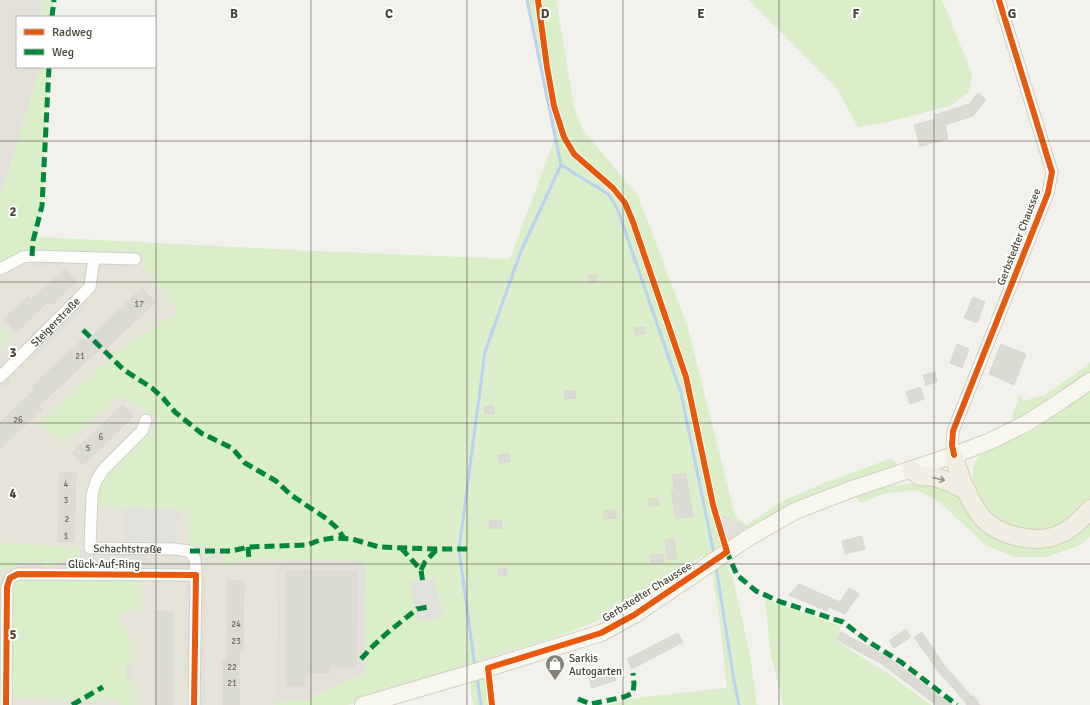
<svg xmlns="http://www.w3.org/2000/svg" width="1090" height="705" font-family="Signika,sans-serif">
	<style>
		.residential { fill: #e6e4d8 }
		.industrial { fill: #e2e0d9 }
		.green { fill: #daeec9 }
		.parking { fill: #e1e0da }
		.lines { fill: none; stroke-linecap: round; stroke-linejoin: round }
		.stream { stroke: #b9d2f2; stroke-width: 3 }
		.building { fill: #dbdad3; stroke: #dad8d0 }
		.street-casing { stroke: #d0cec8; stroke-width: 13 }
		.secondary-casing { stroke: #d2d0c1; stroke-width: 18 }
		.primary-casing { stroke: #d5d1b7; stroke-width: 20 }
		.street { stroke: #fdfdfc; stroke-width: 11 }
		.secondary { stroke: #f7f6ef; stroke-width: 16 }
		.primary { stroke: #f1efe4; stroke-width: 18 }
		.quiet { stroke: #00873e; stroke-width: 5; stroke-dasharray: 10 5; stroke-linecap: butt }
		.cycleway-casing { stroke: #fff; stroke-width: 8 }
		.cycleway { stroke: #e8590c; stroke-width: 6 }
		.oneway { stroke: #949184 }
		.grid { fill: none; stroke: #484436; stroke-width: 1; stroke-opacity: 0.55 }
		.labels { text-anchor: middle; dominant-baseline: central; stroke-width: 4; stroke-linejoin: round; paint-order: stroke }
		.number-label { font-size: 9px; fill: #6e6a5e }
		.street-label { font-size: 11px; fill: #484436; stroke: #fff }
		.poi-label { font-size: 11px; fill: #484436; stroke: #fff; text-anchor: start }
		.grid-label { font-size: 13px; text-anchor: middle; font-weight: bold; fill: #484436; stroke: #fff; stroke-width: 4; stroke-linejoin: round; paint-order: stroke }
	</style>
	<rect width="100%" height="100%" fill="#f2f1eb"/>
	<!-- residential -->
	<path class="residential" d="M26 251 143 254V265L179 313 129 342 64 444 122 393 139 410 143 408 148 415 158 418 155 426 112 465 95 506 190 509 226 547 224 568 230 564 247 558 277 559 282 562 277 569 276 705H0V265Z"/>
	<!-- industrial -->
	<path class="industrial" d="M0 0H42L41 17H17V67H40V70L0 198Z
		M287 560 359 561 364 565 366 571 365 673 305 700 276 701 277 569 282 562Z"/>
	<!-- green -->
	<path class="green" d="M42 0H54L52 17H41Z
		M527 0H556L574 108 583 130 638 196 688 328 735 515 746 525 786 499 827 482 892 458 897 465 811 498 705 560 702 556 618 613 559 636 481 660 470 666 347 705H276V701L305 700 365 673 366 571 364 565 359 561 287 560 282 562C267 554 238 559 223 568L226 547H189L190 509 94 506 97 489 112 465 155 426 157 418 148 415 143 408 139 410 122 394 64 444 38 423 129 342 179 313 143 265V254L26 251 0 265V198L40 67H49L42 206 38 237 294 250 510 259 556 135Z
		M749 0H942L972 74 969 92 950 106 887 122 858 127 836 87Z
		M0 325 12 337 0 349Z
		M1090 362V374L1051 402 1011 422 1019 395 1024 401 1045 395 1081 370Z
		M1090 388V498C1081 509 1072 521 1058 526 1050 530 1029 532 1019 530 996 524 976 503 973 479 972 472 973 463 979 457 989 447 1010 442 1022 435 1045 421 1069 405 1090 388Z
		M922 482 953 489 983 527 1061 542 1085 528 1090 521V537L1078 546 1046 557H1015L987 546 938 501 917 490 887 493 860 503 855 494 876 488Z
		M0 543 77 547 80 551V563H54V571H43L42 563H18V571C13 569 5 567 0 570Z
		M723 563 728 568 733 578 750 655 757 705H607L637 698 727 688 720 624 712 571Z
		M25 576 139 578V611H119V621L122 628 130 637 133 642V665L126 666 127 681H134V705H120V701L9 698 11 585 16 580Z
		M765 599 841 626 837 641 893 677 931 705H783L770 650Z
		M485 678 488 705H473L470 682Z"/>
	<!-- parking -->
	<path class="parking" d="M33 260H52V267H33Z
		M105 262 129 263V269H105Z
		M84 302 89 307 34 359 29 354Z
		M42 322 47 326 32 340 28 336Z
		M14 349 19 353 0 371V362Z
		M6 377 11 382 0 392V382Z
		M125 508 178 509 177 542 124 540Z
		M715 512 748 526 724 543Z
		M80 551H147V564H209L208 572 54 571V563H80Z
		M18 563H43V571H18Z
		M435 578 442 617 417 621 410 582Z
		M182 580 206 581 205 705H190V671H184L185 588Z
		M0 584H4L3 642H0Z
		M126 665H133L134 681H127Z"/>
	<g class="lines">
		<!-- stream -->
		<path class="stream" d="M527 0 561 165 608 194 617 208 681 393 714 554
			M716 566 733 675 739 705
			M475 667 459 550 485 352 521 251 561 165
			M477 677 481 705"/>
	</g>
	<!-- building -->
	<path class="building" d="M978 93 986 100 973 116 945 125 948 139 920 146 914 125 936 119 935 115 969 104Z
		M65 269 76 282 51 305 48 302 16 332 4 319 29 296 32 299Z
		M588 275H597V282L589 283Z
		M142 288 155 302 106 349 103 346 39 406 42 409 0 449V423L35 389 33 386 83 339 86 342Z
		M973 297 985 302 977 323 964 318Z
		M645 327V334L635 335 634 328Z
		M957 344 969 349 962 368 950 363Z
		M1001 344 1026 354 1014 385 989 374Z
		M935 372 937 382 926 385 923 375Z
		M920 387 924 399 910 404 906 392Z
		M564 391H575L576 398 565 399Z
		M123 405 134 416 83 465 72 453Z
		M493 406 494 414H485L484 407Z
		M509 454 510 462 499 463 498 455Z
		M60 473H76L74 542H58Z
		M686 473 693 516 676 519 671 491 675 490 672 475Z
		M658 498 659 505 649 506V499Z
		M616 510V518L604 519 603 511Z
		M501 520 502 528 490 529 489 521Z
		M862 536 865 549 845 554 842 541Z
		M674 539 677 559 668 560 665 540Z
		M663 554 664 562 651 563 650 555Z
		M506 568 507 575 498 576V569Z
		M286 571 357 572 356 667H329V673L304 672V686H286Z
		M228 580 244 581 243 650H239V705H223V660H227Z
		M799 584 840 602 849 588 859 594 845 614 829 607 827 611 789 595Z
		M156 611 173 612 172 705H156Z
		M906 629 911 637 894 648 889 641Z
		M841 632 886 656 952 705H936L882 664 837 640Z
		M922 632 944 665 972 697 973 695 980 705H966L967 704 938 671 914 637Z
		M678 633 683 642 632 669 627 659Z
		M611 667 616 680 592 688 588 674Z"/>
	<g class="lines">
		<defs>
			<g id="street">
				<path d="M0 269 23 257 32 256 135 259"/>
				<path id="s1" d="M0 377 90 287 94 258"/>
				<path id="s2" d="M146 420 142 431 103 470 96 481 92 495 90 548 174 549 190 551 195 559 196 575"/>
				<path d="M954 455 952 445 953 431 1048 193 1052 172 999 0"/>
				<path d="M6 705 7 587 10 578 18 574 196 575 194 705"/>
			</g>
			<path id="secondary" d="M363 705 482 670 601 633 634 615 748 538 795 511 852 489 954 455 988 442 1027 423 1061 401 1090 381"/>
			<path id="primary" d="M954 455C958 474 969 501 981 516 997 536 1037 545 1060 534 1071 529 1082 519 1090 509
				M911 470 920 476 935 477 949 482 967 491"/>
		</defs>
		<!-- street casing -->
		<use href="#street" class="street-casing"/>
		<!-- secondary casing -->
		<use href="#secondary" class="secondary-casing"/>
		<!-- primary casing -->
		<use href="#primary" class="primary-casing"/>
		<!-- street -->
		<use href="#street" class="street"/>
		<!-- secondary -->
		<use href="#secondary" class="secondary"/>
		<!-- primary -->
		<use href="#primary" class="primary"/>
		<!-- quiet -->
		<path class="quiet" d="M52 17 54 0
			M32 256 33 241 42 206 49 67
			M83 330 124 370 152 388 163 398 175 412 201 433 232 448 245 463 276 481 291 495 327 519 337 528 344 538
			M248 547 249 560
			M401 548 421 570 423 583
			M726 550 737 575 756 591 781 602 843 622 869 642 901 662 957 705
			M190 551H232L248 547 307 545 320 540 334 538 352 539 379 547 437 549H469
			M421 570 425 562 437 549
			M361 659 372 647 387 633 417 609 428 607
			M578 699 591 704 624 697 633 693 634 684 633 673
			M72 705 103 687"/>
		<defs>
			<path id="cycleway" d="M954 455 952 445 953 431 1048 193 1052 172 999 0
				M6 705 7 587 10 578 18 574 196 575 194 705
				M492 705 488 668 601 633 634 615 727 552 713 505 686 377 633 222 625 203 613 188 574 154 564 137 554 106 547 67 538 0"/>
		</defs>
		<!-- cycleway casing -->
		<use href="#cycleway" class="cycleway-casing"/>
		<!-- cycleway -->
		<use href="#cycleway" class="cycleway"/>
	</g>
	<!-- one-way arrows -->
	<defs><path id="oneway-shaft" d="M-6 0H5M1.5-3L5.5 0L1.5 3" fill="none" stroke-width="1.6" stroke-linecap="round" stroke-linejoin="round"/></defs>
	<use class="oneway" href="#oneway-shaft" transform="translate(939 479) rotate(14)"/>
	<!-- grid -->
	<path class="grid" d="M156 0V705M311 0V705M467 0V705M623 0V705M779 0V705M934 0V705M0 141H1090M0 282H1090M0 423H1090M0 564H1090"/>
	<!-- icons -->
	<defs>
		<symbol id="shop-pin" viewBox="-11 -11 22 30"><path d="M0 17L-7.5 6A9.5 9.5 0 1 1 7.5 6Z" fill="#848175" stroke="#fff"/><path d="M-5-2.5h2.3a2.7 3.5 0 0 1 5.4 0H5L5.5 6h-11ZM-1.5-2.5h3a1.5 2.3 0 0 0-3 0Z" fill="#fff"/></symbol>
	</defs>
	<g fill-rule="evenodd">
		<use href="#shop-pin" x="544" y="653" width="22" height="30"/>
	</g>
	<g class="labels">
		<!-- number labels -->
		<g class="number-label">
			<text x="139" y="304">17</text>
			<text x="80" y="356">21</text>
			<text x="18" y="420">26</text>
			<text x="101" y="437">6</text>
			<text x="88" y="448">5</text>
			<text x="66" y="484">4</text>
			<text x="66" y="500">3</text>
			<text x="67" y="519">2</text>
			<text x="66" y="536">1</text>
			<text x="236" y="624">24</text>
			<text x="236" y="641">23</text>
			<text x="232" y="667">22</text>
			<text x="232" y="683">21</text>
		</g>
		<!-- street labels -->
		<g class="street-label">
			<text transform="translate(1019 237) rotate(-69)">Gerbstedter Chaussee</text>
			<text stroke="none"><textPath href="#s1" startOffset="78">Steigerstraße</textPath></text>
			<text stroke="none"><textPath href="#s2" startOffset="185">Schachtstraße</textPath></text>
			<text x="104" y="564">Glück-Auf-Ring</text>
			<text transform="translate(647 592) rotate(-32)">Gerbstedter Chaussee</text>
		</g>
		<!-- poi labels -->
		<g class="poi-label">
			<text x="569" y="658">Sarkis<tspan x="569" dy="13">Autogarten</tspan></text>
		</g>
	</g>
	<g class="grid-label">
		<text x="234" y="18">B</text>
		<text x="389" y="18">C</text>
		<text x="545" y="18">D</text>
		<text x="701" y="18">E</text>
		<text x="856" y="18">F</text>
		<text x="1012" y="18">G</text>
		<text x="13" y="216">2</text>
		<text x="13" y="357">3</text>
		<text x="13" y="498">4</text>
		<text x="13" y="639">5</text>
	</g>
	<!-- legend -->
	<rect x="16" y="16" width="140" height="52" fill="#ffffff" stroke="#b6b4af"/>
	<rect x="24" y="29" width="20" height="6" fill="#e8590c" stroke="#b6b4af"/>
	<text x="52" y="36" font-size="12" fill="#484436">Radweg</text>
	<rect x="24" y="49" width="20" height="6" fill="#00873e" stroke="#b6b4af"/>
	<text x="52" y="56" font-size="12" fill="#484436">Weg</text>
</svg>
